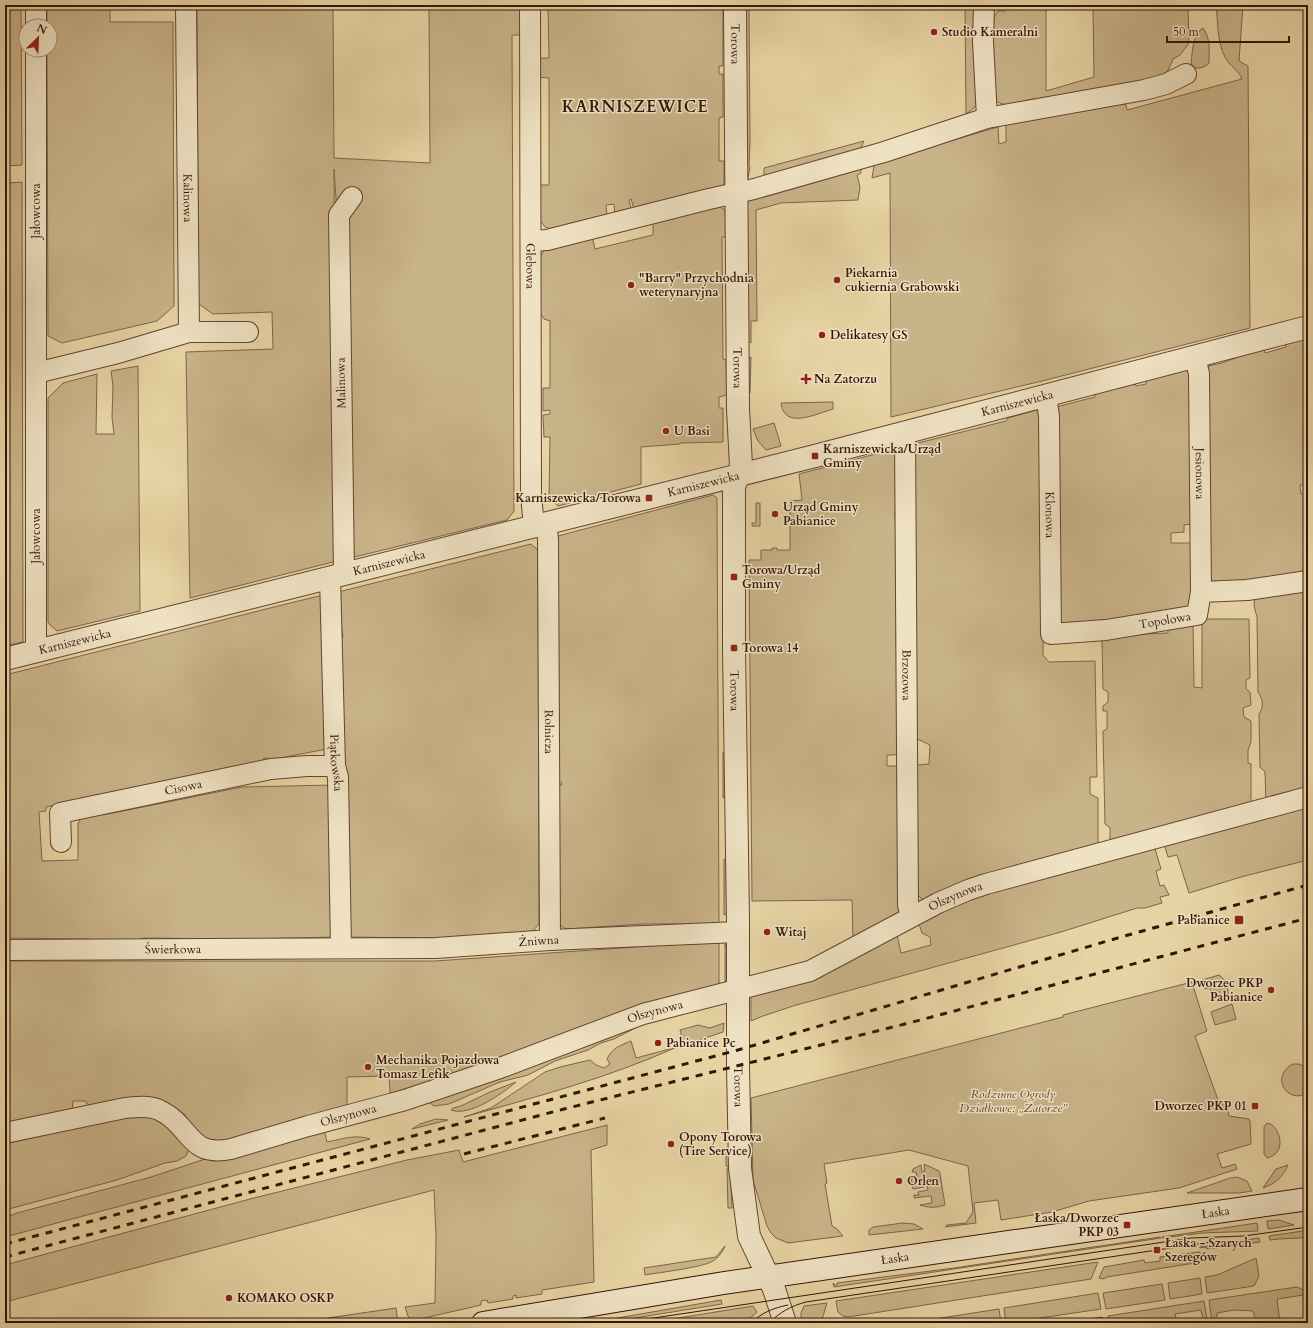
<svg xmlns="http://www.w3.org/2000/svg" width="1313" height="1328" font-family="Cardo,serif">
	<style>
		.green { fill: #c9b389; stroke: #7f6448 }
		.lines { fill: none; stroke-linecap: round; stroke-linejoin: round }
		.minor-casing { stroke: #62442f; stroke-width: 22 }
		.tertiary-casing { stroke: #62442f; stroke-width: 24 }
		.secondary-casing { stroke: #351508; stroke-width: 24 }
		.minor { stroke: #efe2c3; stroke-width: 20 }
		.tertiary { stroke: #efe2c3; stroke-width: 22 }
		.secondary { stroke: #efe2c3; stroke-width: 22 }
		.tram { stroke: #351508; stroke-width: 1 }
		.rail { stroke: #351508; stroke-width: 3; stroke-dasharray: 7 7; stroke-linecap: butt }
		.poi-dot { fill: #8f2418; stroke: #efe2c3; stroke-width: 1.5 }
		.labels { text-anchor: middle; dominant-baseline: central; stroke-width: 3; stroke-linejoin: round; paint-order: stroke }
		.poi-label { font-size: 12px; font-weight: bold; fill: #351508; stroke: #efe2c3; text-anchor: start }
		.street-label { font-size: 12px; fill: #351508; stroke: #efe2c3 }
		.park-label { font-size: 12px; font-style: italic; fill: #61442f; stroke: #efe2c3 }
		.district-label { font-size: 16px; font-weight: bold; letter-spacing: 1px; fill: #351508; stroke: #efe2c3 }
	</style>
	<rect width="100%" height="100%" fill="#e7d3a3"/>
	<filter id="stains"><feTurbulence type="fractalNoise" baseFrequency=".005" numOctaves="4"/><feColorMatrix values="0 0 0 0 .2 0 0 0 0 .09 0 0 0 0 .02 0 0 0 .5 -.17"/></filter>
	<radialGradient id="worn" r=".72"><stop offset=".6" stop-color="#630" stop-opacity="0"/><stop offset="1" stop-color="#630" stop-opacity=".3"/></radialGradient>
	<!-- green -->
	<path class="green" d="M5 5H21L22 165 6 166 8 183 22 182 23 642 5 646Z
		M47 5H110V22H173L174 306 157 321 62 343 48 336 47 50H50V26H47Z
		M197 5H333L334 158 430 163 429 5H522V35H512L514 511 507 520 350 558 345 333 334 169 337 561 190 598 186 352 273 349 272 312 213 314 196 302 198 227Z
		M548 5H723V66H719V74H723V117L719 118V161H724V184L723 186 635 212 631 199 629 200 632 212 615 216 614 204 606 205 607 218 554 230 545 227 540 220 538 185H549V78L537 77V58H549Z
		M743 5H749L750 143 749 166 750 167 748 178 746 176Z
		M965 5H978V102L974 108 966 114Z
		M1005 5H1046V91L1094 77 1093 5H1188L1189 43 1180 55 1173 59 1165 77 1043 101C1026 93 1010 114 994 99L992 47 994 17 998 11H1005Z
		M1216 5H1243L1239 61 1248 66 1250 328 1042 381 891 417 890 173 872 178 874 166 877 163 905 156 933 146 998 127 999 144 1006 142V122L1122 103 1126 105 1127 110 1242 79C1239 70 1229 66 1225 57 1217 43 1218 21 1216 5Z
		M1203 28C1211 40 1209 49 1209 63 1204 68 1198 70 1191 66 1192 56 1192 34 1203 28Z
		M864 141 858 154 764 176V168Z
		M861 166V173L857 175 860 187 858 200 781 203 756 210 757 321H751V343L747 340 745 206 751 198Z
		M718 206 725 210 726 237H722L723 359 726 360 727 395 719 397V408H723V442L680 443V444L641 447V484L558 506 549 498 550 437H544L543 415 550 414V410L543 411V388H550V321L544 319 538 310V260L543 252 548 247 592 236 595 249 653 235V225L655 221Z
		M1308 335V485H1300L1301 494H1308V570L1301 571V577L1214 586 1208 579V366L1222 363 1241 356 1249 350 1263 346 1265 353 1286 347 1285 341Z
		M751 357 750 393H745L748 358Z
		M138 366 140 611 57 631 48 623V398L63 383 97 374 96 434H114L112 417 113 386 111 371Z
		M1187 369 1191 373V524L1184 525V532L1171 533V543H1191L1193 607 1112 620H1099L1058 629 1056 407 1095 397 1094 391 1135 383 1136 386 1146 384 1147 380Z
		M833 402V409C816 414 784 430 781 403Z
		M1037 410 1040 411 1044 488 1043 655 1049 662 1095 661 1097 777H1090V794L1098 798V843L1094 849 918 904 922 899 914 891 912 767 918 765 929 764 930 745 913 737 914 444 1006 421 1008 418Z
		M774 423 781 446 766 450 758 441 753 429Z
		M895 449 898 452 895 513 900 630 896 633V638L901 748 895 755H887V766H901L905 893 899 911 895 915 853 941 852 900 752 901 749 560H761V550H772V548H777V550H790V501L802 500 799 474Z
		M713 495 717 498 719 924H643L566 929 558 924 559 785H562L561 782H559L558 536Z
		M756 503H760V526H752V523H756Z
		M531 544 538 550 539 924 532 932 436 938 345 937 340 640 343 638 342 629 339 627 338 592Z
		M1308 584V793L1266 804 1265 772 1260 767 1259 714C1264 707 1263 699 1258 692L1257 617 1254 606 1255 595Z
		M323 595 327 749 275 759 264 758 262 762 46 807V811L39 812 42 861 78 860V824L81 817 100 813 103 815 242 787 334 785 336 937 243 939 143 938 89 957V939L5 938V675L278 606Z
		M1202 619H1249L1250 678 1246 680V689L1250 692 1251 705 1243 708 1244 717 1251 721V742L1248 750V763L1251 764V807L1110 846V828L1105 824 1103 731 1107 729V711H1103V706L1108 702V692L1103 689 1102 641 1106 636 1168 633V625L1193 623 1194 687 1202 688Z
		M723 752 727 754V795L723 798Z
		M1308 804V860L1241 877 1189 893 1177 855 1168 857 1163 840Z
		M1153 842 1161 869 1156 871 1160 886 1164 885 1169 895 1160 897 1162 903 1145 908H1137L1061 932 793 1006 763 1016 751 1021V996L896 930 901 953 931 945 930 937 922 933 919 924 958 900 1089 867 1093 859Z
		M724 859 728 862V913L724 915Z
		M693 943H719V986L477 1068 390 1093 389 1076 347 1077V1105L220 1146 203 1142 184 1114 167 1104 92 1106 87 1104 86 1101H73L72 1112 5 1124V961H435Z
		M725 944C729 952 731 975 725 982Z
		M1219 975C1227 980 1227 989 1229 997L1213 1002 1210 988 1205 989 1202 980Z
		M1192 982 1207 1031 1195 1036 1218 1100 1228 1109 1229 1116 1249 1119 1250 1121 1251 1144 1217 1154 1222 1168 1235 1164 1237 1169 1179 1188 1089 1201 1052 1212 1001 1220 998 1200 974 1203 976 1223 945 1227 947 1225 966 1223 973 1212 968 1166 909 1150 824 1164 827 1183 825 1184 832 1226 837 1229 843 1236 788 1243 776 1238 771 1233 767 1226 753 1180 751 1098 1063 1017V1015Z
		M1232 1004 1236 1019 1215 1025 1211 1012Z
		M724 1023 723 1032 684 1045 680 1030 698 1025 710 1028Z
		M643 1024 614 1039 601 1043 588 1050 555 1061 528 1075 500 1082 449 1104 434 1106 430 1103 429 1099Z
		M631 1041 636 1058 677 1047C608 1078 536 1097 464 1117L491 1108 545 1072 560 1067 590 1060 596 1065 604 1068 610 1064 607 1059C612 1048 621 1045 631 1041Z
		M1293 1064H1299L1308 1068V1093C1286 1105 1270 1076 1293 1064Z
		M516 1082C502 1094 469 1117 451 1110L453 1108 461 1106 490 1092Z
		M143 1112 159 1117 189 1149 186 1156 177 1161 165 1163 117 1180 5 1210V1144Z
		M436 1119 448 1120 412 1129 420 1124Z
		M1267 1123C1279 1124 1289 1153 1267 1158L1264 1154V1127Z
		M607 1125V1145L591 1150 594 1282 542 1290V1294L516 1298V1295L513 1296V1299L488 1303 487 1300 481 1301V1305L411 1321 408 1316 405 1307 435 1303 436 1236 434 1190 5 1302V1265L250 1199 407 1160 459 1150 463 1162Z
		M324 1129 327 1142C342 1139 356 1134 370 1139L5 1237V1218L17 1213 151 1177 205 1159 219 1157Z
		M726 1150 730 1153 732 1208H728L727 1169 728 1168V1166H726Z
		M924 1164 939 1171 940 1174 945 1205C936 1208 929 1208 920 1205L932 1203 931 1196 914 1198V1195H919L918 1192 928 1190 926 1181H923L924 1187 913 1189 911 1179 917 1177 916 1172H912L913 1169 921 1165 922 1172 925 1171Z
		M1288 1165C1283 1177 1275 1184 1263 1188L1276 1169Z
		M1237 1177 1247 1181 1252 1191 1239 1193H1187L1230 1178Z
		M1279 1220 1294 1225 1268 1229 1267 1221Z
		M903 1223 914 1224 923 1229 869 1235V1230L873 1227Z
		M1257 1223 1258 1231 1203 1233 1162 1238V1237Z
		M1303 1231 1308 1237C1295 1239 1283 1238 1270 1240L1269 1236Z
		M1160 1237 1161 1238 834 1287 833 1283 835 1285H837V1283L954 1268Z
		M1259 1238 1260 1242 1207 1249 1206 1247 1200 1248V1247Z
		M725 1246C722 1253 719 1257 713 1261 701 1268 661 1272 645 1275L644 1268 716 1257Z
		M1200 1252 1201 1262 1107 1277 1103 1279 1099 1278 1104 1267 1144 1260 1145 1263 1160 1261V1257Z
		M1256 1258 1259 1276 1254 1286 1207 1293 1205 1277 1217 1275Z
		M1098 1262 1091 1279 848 1317 843 1316 838 1312 836 1301Z
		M1200 1278 1202 1294 1170 1299 1168 1283Z
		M1162 1284 1165 1300 1106 1309 1103 1293Z
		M1297 1287 1306 1291 1308 1302 1304 1303 1303 1295 1277 1299 1280 1323H1256L1253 1311 1234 1310 1217 1313V1323H1212L1209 1300Z
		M1098 1293 1101 1309 1006 1323 1004 1308Z
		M721 1300 722 1304 604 1323H589Z
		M1204 1301 1207 1319 1203 1320 1201 1310 1175 1314 1177 1323H1150L1149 1318 1120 1323H1108V1316Z
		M827 1303 821 1323H801V1313L804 1306Z
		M753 1306 757 1312 745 1323H647Z
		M396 1308 398 1323H294Z
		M999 1309 1001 1323H928V1320Z
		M1102 1317 1104 1323H1060Z"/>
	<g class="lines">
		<defs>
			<g id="minor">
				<path id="s1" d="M186 5 189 332"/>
				<path id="s2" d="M530 5 531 495 534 527"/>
				<path d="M984 5 983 41 987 118"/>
				<path d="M36 26V5"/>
				<path d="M36 50V651"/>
				<path d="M531 241 547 240 709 199 754 189 884 152 987 118 1144 90 1166 84 1186 74"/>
				<path id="s3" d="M1195 356 1199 374 1201 592"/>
				<path d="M36 373 118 353 189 332H248"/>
				<path id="s4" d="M1046 396 1049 416 1051 634 1106 630 1197 615 1201 592 1247 590 1308 581"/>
				<path id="s5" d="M905 433 908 905 911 917"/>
				<path id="s6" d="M546 524 548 539 550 940"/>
				<path d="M344 574 339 215 352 197"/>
				<path id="s7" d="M330 577 335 766 338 777 341 948"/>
				<path id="s8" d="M61 842 60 813 271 769 307 766H335"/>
				<path id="s9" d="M5 950 436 948 550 940 738 932"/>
				<path id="s10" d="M5 1133 125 1108C136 1107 149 1105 159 1110 192 1125 187 1158 231 1149L308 1126 405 1100 500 1068 643 1014 810 971 938 903 968 890 986 884 1308 797"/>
			</g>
			<g id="tertiary">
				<path id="s11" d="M735 5 738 409 741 466 739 475 734 486V648L738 921V1066L740 1168 749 1236 774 1289 785 1323"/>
				<path id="s12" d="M5 659 815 456 1308 327"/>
			</g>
			<g id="secondary">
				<path id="s13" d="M483 1323 724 1283 1308 1199"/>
			</g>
		</defs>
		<!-- minor casing -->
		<use href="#minor" class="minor-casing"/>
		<!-- tertiary casing -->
		<use href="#tertiary" class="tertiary-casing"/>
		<!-- secondary casing -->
		<use href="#secondary" class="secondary-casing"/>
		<!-- minor -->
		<use href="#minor" class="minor"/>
		<!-- tertiary -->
		<use href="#tertiary" class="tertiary"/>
		<!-- secondary -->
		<use href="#secondary" class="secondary"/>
		<!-- tram -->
		<path class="tram" d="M620 1323 1191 1238 1244 1236 1308 1227
			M751 1323C761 1313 773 1308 788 1305
			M769 1323C780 1312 791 1306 806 1302L1218 1241"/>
		<!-- rail -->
		<path class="rail" d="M464 1154 605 1118
			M5 1244 738 1050 1121 937 1308 885
			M5 1257 564 1109 905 1024 1308 918"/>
	</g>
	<!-- markers -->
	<g class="poi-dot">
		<circle cx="934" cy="32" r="4"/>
		<circle cx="837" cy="280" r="4"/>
		<circle cx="631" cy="285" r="4"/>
		<circle cx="822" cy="335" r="4"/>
		<path d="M804 373h4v4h4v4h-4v4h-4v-4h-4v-4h4z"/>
		<circle cx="666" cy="431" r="4"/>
		<rect x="811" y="452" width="8" height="8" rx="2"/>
		<rect x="645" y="494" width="8" height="8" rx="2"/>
		<circle cx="775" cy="514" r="4"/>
		<rect x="730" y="573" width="8" height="8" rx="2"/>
		<rect x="730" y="644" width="8" height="8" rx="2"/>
		<rect x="1234" y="915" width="10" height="10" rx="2"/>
		<circle cx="767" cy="932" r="4"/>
		<circle cx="1271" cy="990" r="4"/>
		<circle cx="658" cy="1043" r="4"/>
		<circle cx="368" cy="1067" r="4"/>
		<rect x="1251" y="1102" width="8" height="8" rx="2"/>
		<circle cx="671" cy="1144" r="4"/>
		<circle cx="899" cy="1181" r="4"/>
		<rect x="1123" y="1221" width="8" height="8" rx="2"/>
		<rect x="1153" y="1246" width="8" height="8" rx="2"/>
		<circle cx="229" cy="1298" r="4"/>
	</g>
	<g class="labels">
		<!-- poi labels -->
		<g class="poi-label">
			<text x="942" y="32">Studio Kameralni</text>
			<text x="845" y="273">Piekarnia<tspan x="845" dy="14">cukiernia Grabowski</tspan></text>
			<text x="639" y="278">"Barry" Przychodnia<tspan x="639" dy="14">weterynaryjna</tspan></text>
			<text x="830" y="335">Delikatesy GS</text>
			<text x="814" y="379">Na Zatorzu</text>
			<text x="674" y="431">U Basi</text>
			<text x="823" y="449">Karniszewicka/Urząd<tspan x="823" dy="14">Gminy</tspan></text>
			<text x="641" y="498" text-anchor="end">Karniszewicka/Torowa</text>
			<text x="783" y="507">Urząd Gminy<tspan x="783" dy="14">Pabianice</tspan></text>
			<text x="742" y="570">Torowa/Urząd<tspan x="742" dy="14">Gminy</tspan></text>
			<text x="742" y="648">Torowa 14</text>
			<text x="1230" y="920" text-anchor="end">Pabianice</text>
			<text x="775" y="932">Witaj</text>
			<text x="1263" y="983" text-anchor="end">Dworzec PKP<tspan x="1263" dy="14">Pabianice</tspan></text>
			<text x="666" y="1043">Pabianice Pc</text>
			<text x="376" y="1060">Mechanika Pojazdowa<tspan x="376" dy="14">Tomasz Lefik</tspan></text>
			<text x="1247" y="1106" text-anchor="end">Dworzec PKP 01</text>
			<text x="679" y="1137">Opony Torowa<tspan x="679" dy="14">(Tire Service)</tspan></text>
			<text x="907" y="1181">Orlen</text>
			<text x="1119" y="1218" text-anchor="end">Łaska/Dworzec<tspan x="1119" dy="14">PKP 03</tspan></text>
			<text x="1165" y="1243">Łaska - Szarych<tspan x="1165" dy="14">Szeregów</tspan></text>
			<text x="237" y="1298">KOMAKO OSKP</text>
		</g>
		<!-- street labels -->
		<g class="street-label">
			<text stroke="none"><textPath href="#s11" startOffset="39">Torowa</textPath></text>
			<text stroke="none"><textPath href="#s1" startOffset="193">Kalinowa</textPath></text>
			<text transform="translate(36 211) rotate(-90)">Jałowcowa</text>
			<text stroke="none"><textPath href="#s2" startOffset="261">Glebowa</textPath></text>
			<text stroke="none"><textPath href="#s11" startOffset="363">Torowa</textPath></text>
			<text transform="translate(341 383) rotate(-91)">Malinowa</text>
			<text stroke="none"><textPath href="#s12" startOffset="1044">Karniszewicka</textPath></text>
			<text stroke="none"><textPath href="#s3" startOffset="118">Jesionowa</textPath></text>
			<text stroke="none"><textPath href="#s12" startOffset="720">Karniszewicka</textPath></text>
			<text stroke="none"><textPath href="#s4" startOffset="119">Klonowa</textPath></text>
			<text transform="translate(36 536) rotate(-90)">Jałowcowa</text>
			<text stroke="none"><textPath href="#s12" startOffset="396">Karniszewicka</textPath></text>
			<text stroke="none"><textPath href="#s4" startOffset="353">Topolowa</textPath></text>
			<text stroke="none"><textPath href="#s12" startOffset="72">Karniszewicka</textPath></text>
			<text stroke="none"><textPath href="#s5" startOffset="242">Brzozowa</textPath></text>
			<text stroke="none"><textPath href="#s11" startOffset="687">Torowa</textPath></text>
			<text stroke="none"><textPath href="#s6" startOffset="208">Rolnicza</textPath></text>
			<text stroke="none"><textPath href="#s7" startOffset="186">Piątkowska</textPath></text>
			<text stroke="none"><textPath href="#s8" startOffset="155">Cisowa</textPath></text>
			<text stroke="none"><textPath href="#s10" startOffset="1014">Olszynowa</textPath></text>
			<text stroke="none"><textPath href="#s9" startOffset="534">Żniwna</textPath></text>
			<text stroke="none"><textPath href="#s9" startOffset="168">Świerkowa</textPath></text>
			<text stroke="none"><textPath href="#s10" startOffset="690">Olszynowa</textPath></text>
			<text stroke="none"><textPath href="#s11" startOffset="1083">Torowa</textPath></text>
			<text stroke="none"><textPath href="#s10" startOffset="366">Olszynowa</textPath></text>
			<text stroke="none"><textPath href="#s13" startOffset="741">Łaska</textPath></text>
			<text stroke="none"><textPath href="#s13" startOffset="417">Łaska</textPath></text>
		</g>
		<!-- park labels -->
		<g class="park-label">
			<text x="1013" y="1094">Rodzinne Ogrody<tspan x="1013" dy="14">Działkowe: „Zatorze”</tspan></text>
		</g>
		<!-- district labels -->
		<g class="district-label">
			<text x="635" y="107">KARNISZEWICE</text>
		</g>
	</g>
	<!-- margin -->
	<rect width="1313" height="1328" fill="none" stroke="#e7d3a3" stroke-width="20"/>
	<rect x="6" y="6" width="1301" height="1316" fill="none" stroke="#351508" stroke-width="2"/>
	<rect x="10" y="10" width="1293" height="1308" fill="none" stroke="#351508"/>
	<!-- north arrow -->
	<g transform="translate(38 38) rotate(24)"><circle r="19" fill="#efe2c3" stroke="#a59078"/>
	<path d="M0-3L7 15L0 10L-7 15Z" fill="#8f2418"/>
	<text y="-6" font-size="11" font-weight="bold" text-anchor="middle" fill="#351508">N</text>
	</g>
	<!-- scale -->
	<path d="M1167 36v6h122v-6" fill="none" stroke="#351508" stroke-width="2"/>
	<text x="1173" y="36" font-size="12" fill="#351508" stroke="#efe2c3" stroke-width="3" paint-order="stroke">50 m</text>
	<rect width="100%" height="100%" filter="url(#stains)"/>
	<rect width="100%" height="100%" fill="url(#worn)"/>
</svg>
